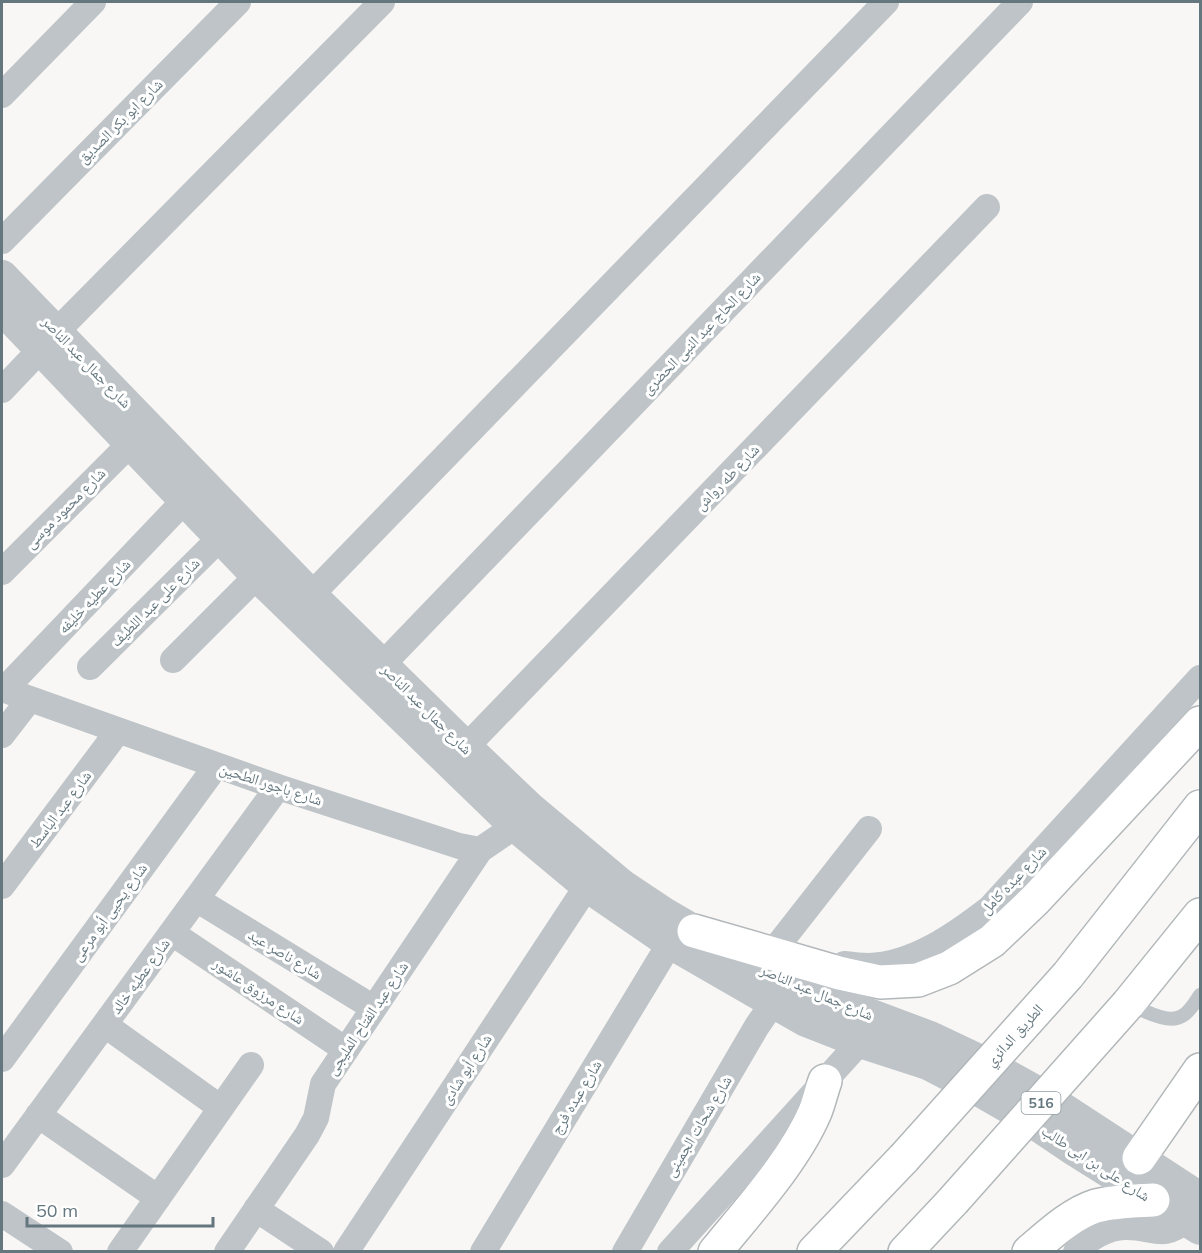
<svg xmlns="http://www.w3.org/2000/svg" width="1202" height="1253" font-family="Mulish,'Noto Naskh Arabic',sans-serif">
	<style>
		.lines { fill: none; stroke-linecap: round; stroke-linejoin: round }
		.motorway-casing { stroke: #b2b7ba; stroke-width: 36 }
		.service { stroke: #bec4c7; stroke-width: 14 }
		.minor { stroke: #bec4c7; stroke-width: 26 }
		.tertiary { stroke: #bec4c7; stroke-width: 32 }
		.motorway { stroke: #fff; stroke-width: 33 }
		.motorway-bridge-casing { stroke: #b2b7ba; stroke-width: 36; stroke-linecap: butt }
		.motorway-bridge { stroke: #fff; stroke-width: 33 }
		.labels { text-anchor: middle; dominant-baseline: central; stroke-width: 6; stroke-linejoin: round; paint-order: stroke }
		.shield { fill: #fff; stroke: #92a0a5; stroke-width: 1.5 }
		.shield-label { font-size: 14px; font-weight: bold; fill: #64777f }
		.street-label { font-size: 15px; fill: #64777f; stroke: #fff }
	</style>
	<rect width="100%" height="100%" fill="#f8f7f5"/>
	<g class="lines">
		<defs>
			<path id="motorway" d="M694 931 839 973 880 982 918 980 949 968 992 941 1035 900 1200 723
				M1068 975 1200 807
				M1128 1004 1200 915
				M1139 1158 1200 1070
				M715 1252C749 1210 794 1161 815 1112 819 1102 821 1092 825 1081
				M814 1252 904 1158
				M905 1252 953 1201
				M1029 1252C1049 1235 1071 1214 1096 1206 1115 1201 1134 1201 1153 1200"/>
		</defs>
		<!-- motorway casing -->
		<use href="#motorway" class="motorway-casing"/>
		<!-- service -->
		<path class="service" d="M1128 1004C1142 1009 1167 1025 1182 1016 1190 1012 1195 1002 1200 995"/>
		<!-- minor -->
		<path class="minor" d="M2 95 93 2
			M2 241 238 2
			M57 331 382 2
			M2 390 40 350
			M2 572 129 445
			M311 595 886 2
			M173 660 257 576
			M383 664 1020 2
			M90 667 220 538
			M2 689 278 787 459 846 480 850 505 833 526 813
			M4 690 184 501
			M2 735 29 700
			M466 747 987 207
			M2 886 118 731
			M196 899 374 1008
			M172 933 346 1050
			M775 949 869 829
			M844 964C852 965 860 966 868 966 913 965 955 935 990 908L1200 678
			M105 1025 221 1108
			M2 1059 216 766
			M38 1115 158 1198
			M2 1165 278 787
			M256 1209 321 1252
			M2 1214 60 1252
			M120 1252 251 1065
			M227 1252 307 1135 316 1118 323 1084 480 850
			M346 1252 587 886
			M483 1252 670 943
			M625 1252 757 1026 773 1003
			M670 1252 860 1042
			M1076 1252C1088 1239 1107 1227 1125 1227 1153 1226 1162 1241 1186 1220"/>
		<!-- tertiary -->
		<path class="tertiary" d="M2 276 311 595 466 747 530 808 622 885 664 913 755 966 818 995 930 1037 985 1063 1039 1093 1200 1198
			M2 309 257 576 514 825 587 886 670 943 804 1020 860 1042 928 1064 978 1090 1025 1117 1074 1150 1200 1229"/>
		<!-- motorway -->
		<use href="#motorway" class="motorway"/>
		<defs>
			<path id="motorway-bridge" d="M904 1158 1068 975
				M953 1201 1128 1004"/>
		</defs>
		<!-- motorway-bridge casing -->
		<use href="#motorway-bridge" class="motorway-bridge-casing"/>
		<!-- motorway-bridge -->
		<use href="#motorway-bridge" class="motorway-bridge"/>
	</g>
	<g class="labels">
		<!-- shield labels -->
		<rect class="shield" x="1021.5" y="1092" width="39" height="22" rx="4.5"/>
		<g class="shield-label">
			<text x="1041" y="1103">516</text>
		</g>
		<!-- street labels -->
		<g class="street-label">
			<text transform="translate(120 121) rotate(-45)">شارع ابو بكر الصديق</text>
			<text transform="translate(701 333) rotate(-46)">شارع الحاج عبد النبى الحضرى</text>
			<text transform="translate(87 362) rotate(46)">شارع جمال عبد الناصر</text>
			<text transform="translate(727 477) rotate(-46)">شارع طه رواش</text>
			<text transform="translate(65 508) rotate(-45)">شارع محمود موسى</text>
			<text transform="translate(94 596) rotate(-46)">شارع عطيه خليفه</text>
			<text transform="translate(155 602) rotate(-45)">شارع على عبد اللطيف</text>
			<text transform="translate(427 709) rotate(45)">شارع جمال عبد الناصر</text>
			<text transform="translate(271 784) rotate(18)">شارع باجور الطحين</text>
			<text transform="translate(60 809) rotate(-53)">شارع عبد الباسط</text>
			<text transform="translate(1013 880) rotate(-46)">شارع عبده كامل</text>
			<text transform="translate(109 912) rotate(-54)">شارع يحيى أبو مرعى</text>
			<text transform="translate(285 954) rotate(31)">شارع ناصر عيد</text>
			<text transform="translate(140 976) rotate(-54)">شارع عطيه خالد</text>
			<text transform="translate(259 991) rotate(34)">شارع مرزوق عاشور</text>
			<text transform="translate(817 992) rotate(23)">شارع جمال عبد الناصر</text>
			<text transform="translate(367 1018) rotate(-56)">شارع عبد الفتاح المليجى</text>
			<text transform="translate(1014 1035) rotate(-48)">الطريق الدائري</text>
			<text transform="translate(466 1069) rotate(-57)">شارع أبو شادى</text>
			<text transform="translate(576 1097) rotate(-59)">شارع عبده فرج</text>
			<text transform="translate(698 1126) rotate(-59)">شارع شحات الجمينى</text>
			<text transform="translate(1096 1163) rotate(33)">شارع على بن ابى طالب</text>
		</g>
	</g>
	<!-- border -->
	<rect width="1202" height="1253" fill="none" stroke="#64777f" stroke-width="6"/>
	<!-- scale -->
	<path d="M27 1217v9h186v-9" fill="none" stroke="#64777f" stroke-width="3"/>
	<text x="36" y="1217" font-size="18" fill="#64777f" stroke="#ffffff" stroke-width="4.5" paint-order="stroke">50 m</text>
</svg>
